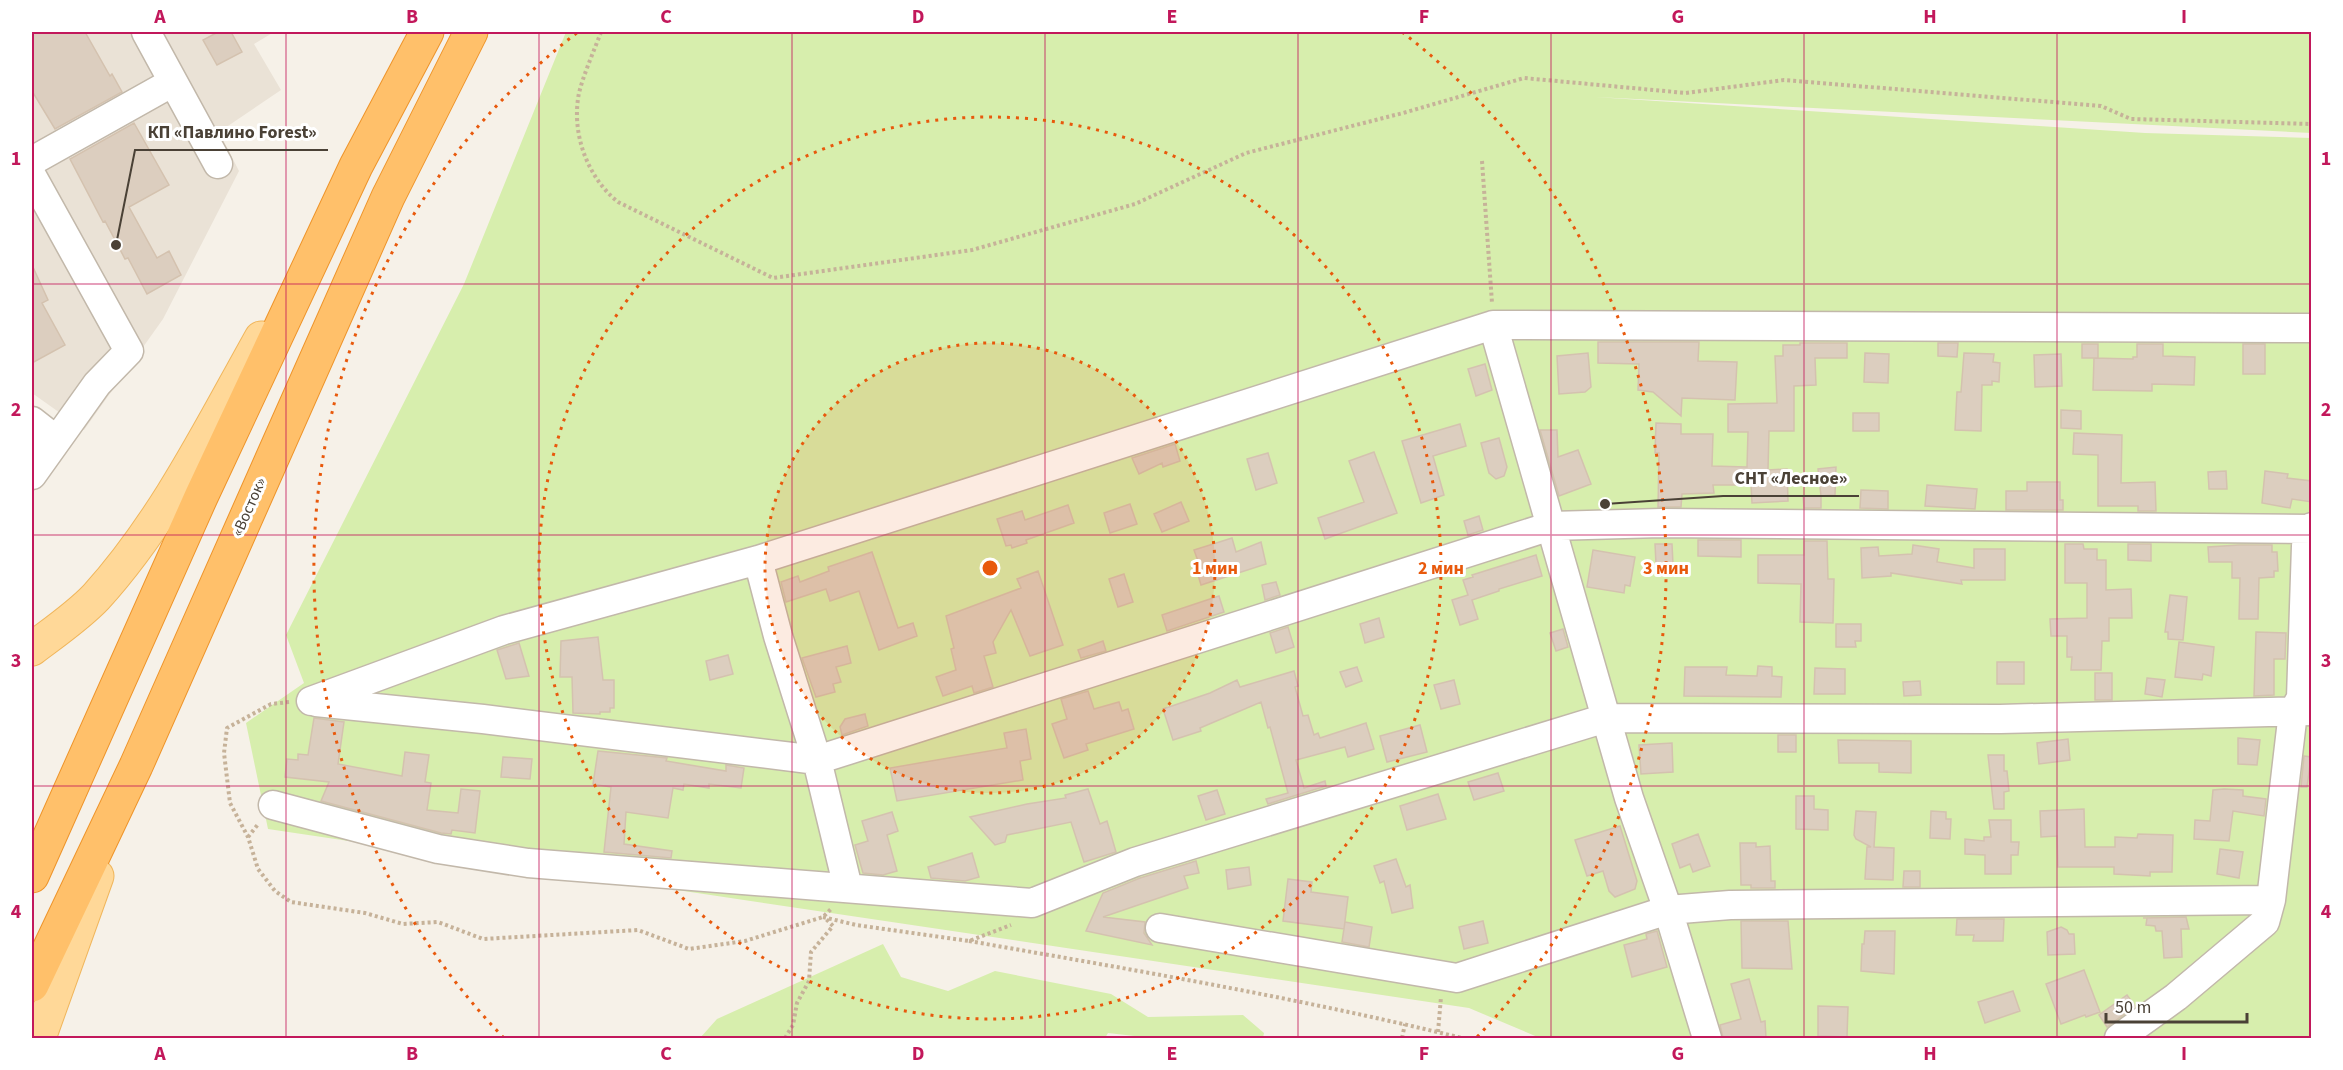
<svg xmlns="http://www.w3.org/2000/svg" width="2343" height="1070" font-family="'Source Sans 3',sans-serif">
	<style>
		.residential { fill: #eae2d6 }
		.green { fill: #d7eead }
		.building { fill: #dccebf; stroke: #d4c2af; stroke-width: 1.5 }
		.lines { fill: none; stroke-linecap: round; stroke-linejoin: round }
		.minor-casing { stroke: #c2b8aa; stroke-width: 31 }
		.major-casing { stroke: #f0b65c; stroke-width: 35 }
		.highway-casing { stroke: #ee942a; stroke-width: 35 }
		.path { stroke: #c6b299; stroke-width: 4; stroke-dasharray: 3 3; stroke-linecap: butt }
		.minor { stroke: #fff; stroke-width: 28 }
		.major { stroke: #ffd898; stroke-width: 33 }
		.highway { stroke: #ffc06a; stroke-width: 33 }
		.grid { fill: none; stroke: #c2185b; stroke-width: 1.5; stroke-opacity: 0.55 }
		.ring { fill: none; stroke: #e8590c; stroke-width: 3; stroke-dasharray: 3 6 }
		.labels { text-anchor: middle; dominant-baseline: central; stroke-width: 6; stroke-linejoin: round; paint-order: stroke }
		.street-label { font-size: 16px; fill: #4a4136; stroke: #fff }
		.centre { fill: #e8590c; stroke: #fff; stroke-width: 3 }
		.ring-label { font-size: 18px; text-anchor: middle; font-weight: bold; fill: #e8590c; stroke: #fff; stroke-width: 6; stroke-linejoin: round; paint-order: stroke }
		.leader { fill: none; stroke: #4a4136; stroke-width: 2 }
		.callout-dot { fill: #4a4136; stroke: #fff; stroke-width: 2 }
		.callout-label { font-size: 18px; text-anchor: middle; font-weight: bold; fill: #4a4136; stroke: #fff; stroke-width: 6; stroke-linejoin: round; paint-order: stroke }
		.neatline { fill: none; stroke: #c2185b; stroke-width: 2 }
		.grid-label { font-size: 20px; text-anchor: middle; font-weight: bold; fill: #c2185b }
	</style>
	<rect width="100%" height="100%" fill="#f6f1e8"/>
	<!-- residential -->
	<path class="residential" d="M32 32H274L254 44 281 90 219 132 239 171 163 319 84 430 32 393Z"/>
	<!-- green -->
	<path class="green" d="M566 32H2311V133L1595 97 2145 133 2311 138V1038H1540L1469 1008 268 829 246 723 304 683 286 635 464 284Z
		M883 944 901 977 948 991 995 971 1111 994 1148 1017 1243 1015 1264 1033 1263 1038H1152L1108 1033 1105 1038H700L717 1019Z"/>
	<!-- building -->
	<path class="building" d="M32 32H85L110 76 112 74 122 92 55 129 32 91Z
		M218 32H231L242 52 217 65 203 40Z
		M134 123 169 185 129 207 157 258 169 251 181 275 147 294 128 258 125 259 105 221 103 222 70 159Z
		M32 265 48 300 42 303 65 345 32 363Z
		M1598 342H1699L1698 361 1737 362 1735 400 1682 398 1681 416 1653 392 1638 390 1639 364 1598 363Z
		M1800 343H1847V358H1815L1816 385 1794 386V431H1769L1768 470 1787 469 1788 501 1752 503 1751 485H1713L1714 493 1682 494 1681 507H1658L1659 453H1655L1656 423 1681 424V434H1713L1712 466 1747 467 1748 432H1728V404L1777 403 1775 356H1783V345H1800Z
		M1938 343H1958L1957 357 1938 356Z
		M2082 344H2098V358H2082Z
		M2137 344H2163V356L2195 357 2194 385 2152 384V391L2093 390 2094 358 2133 359V357H2137Z
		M2243 344H2265V374H2243Z
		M1588 353 1591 387 1585 392 1559 394 1557 356Z
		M1865 353 1889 354 1888 383 1864 382Z
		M1964 353 1994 354 1993 362 2000 363 1999 382 1992 381V385H1982L1981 431 1955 430 1957 392H1961Z
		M2061 354 2062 386 2035 387 2034 355Z
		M1485 364 1492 390 1476 396 1468 369Z
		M2061 410 2081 411V429L2061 428Z
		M1853 413H1879V431H1853Z
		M1460 424 1466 446 1433 456 1444 495 1421 503 1402 441Z
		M1540 430H1557L1558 457 1578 450 1591 484 1559 496Z
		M2074 433 2122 435 2121 483 2155 482 2156 511H2138V506H2098V455L2073 454Z
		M1499 438 1507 467 1504 476 1496 479 1489 473 1481 443Z
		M1175 444 1180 461 1163 467 1162 463 1139 474 1132 458Z
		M1374 452 1397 513 1325 539 1318 518 1364 502 1349 461Z
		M1268 453 1277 483 1256 490 1247 459Z
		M1836 467 1835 495 1821 496 1818 469Z
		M2226 471 2227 489H2209L2208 472Z
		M2265 471 2288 474 2287 478 2312 481V502L2292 499 2290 508 2262 503Z
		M2027 482H2060V500H2063V510H2006V491H2027Z
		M1927 485 1977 489 1975 509 1925 506Z
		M1861 490 1888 491V509L1860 508Z
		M1803 496H1821V508H1804Z
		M1181 502 1189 521 1162 532 1154 514Z
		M1130 504 1137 524 1110 533 1104 513Z
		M1068 505 1074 523 1026 540 1027 543 1012 548 1011 545 1006 546 997 519 1022 511 1025 520Z
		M1479 516 1483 530 1468 535 1464 521Z
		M1232 538 1236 552 1261 542 1266 564 1201 585 1195 565 1199 564 1194 550Z
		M1698 540H1741V557L1698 556Z
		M1804 541H1827L1828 579H1834L1833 623 1800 622 1801 584 1758 583V555H1804Z
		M1655 544H1672L1673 564H1656Z
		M2065 544H2083L2084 549H2097V560H2106V590L2131 589 2132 618H2109V641H2102L2101 670H2071L2072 657H2067V636H2051L2050 619 2087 618V583H2065Z
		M2128 544H2151V561L2128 560Z
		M1913 545 1939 549 1937 562 1974 568V549H2005V580H1961L1962 584 1891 573V576L1862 578 1861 548 1878 547 1879 556 1912 554Z
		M2239 545H2272V552H2277L2278 571H2274V577L2259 578 2258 619H2239L2240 578H2232V562H2209L2208 547Z
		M1593 550 1635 557 1630 586 1625 585 1624 593 1587 587Z
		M872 552 898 628 913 623 917 636 879 650 859 591 830 601 826 589 786 602 781 582 798 576 800 582 829 571 828 567Z
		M1536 555 1542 576 1499 589V591L1472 600 1478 619 1460 625 1452 600 1468 595 1463 580 1473 577 1472 575Z
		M1038 571 1063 645 1030 656 1011 610 993 642 996 653 984 656 993 687 974 693 972 686 943 696 936 677 956 670 951 649 954 648 946 616 1021 588 1017 579Z
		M1124 574 1133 602 1118 607 1109 579Z
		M1276 582 1280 595 1265 600 1262 585Z
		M2170 595 2187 597 2183 640 2168 639V632H2165Z
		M1219 596 1224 612 1167 631 1162 615Z
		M1379 618 1384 637 1365 643 1360 624Z
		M1836 624H1861V641H1855L1856 647H1836Z
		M1288 627 1294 647 1276 653 1270 633Z
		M1563 629 1568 647 1556 651 1550 633Z
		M2256 632 2286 633 2285 659H2274V695L2254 696Z
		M598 637 603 680H614V708H610V712H600V714L573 713 572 677H560L561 641Z
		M1103 641 1106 651 1081 658 1078 650Z
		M2179 642 2214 647 2211 676 2203 674 2202 680 2175 677Z
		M519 643 529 676 506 679 497 650Z
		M847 646 851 663 836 667 841 682 833 684 835 692 816 697 802 658Z
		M728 655 733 674 710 680 706 661Z
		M1997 662H2024V684H1997Z
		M1758 666 1772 667V676L1782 677 1781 697 1684 696 1685 667H1727L1726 675 1757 676Z
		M1357 667 1362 681 1346 687 1340 672Z
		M1815 668 1845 669V694H1814Z
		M1294 671 1298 686 1295 687 1303 716 1308 715 1314 735 1318 733 1320 738 1366 723 1374 749 1348 757 1345 747 1296 760 1304 788 1325 781 1326 786 1268 804 1266 799 1288 793 1270 727 1268 728 1261 702 1200 728 1201 731 1173 740 1163 709 1210 693 1237 680 1240 687Z
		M2095 673H2112V700H2095Z
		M2147 678 2165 680 2162 697 2145 694Z
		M1454 680 1460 704 1441 709 1434 685Z
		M1920 681 1921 695 1904 696 1903 682Z
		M1088 691 1094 709 1119 702 1122 711 1128 709 1134 729 1086 744 1088 750 1064 758 1052 724 1067 719 1061 699Z
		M865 714 868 726 842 735 840 727 845 719Z
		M314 718 344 722 338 764 402 776 405 752 429 755 425 782 431 783 427 810 458 813 461 789 480 791 475 833 452 830 451 834 441 833 321 801 329 782 285 777 287 759 298 760V754L308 755Z
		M1420 725 1427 752 1387 762 1380 736Z
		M1026 729 1031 759 1020 761 1023 780 897 801 890 768 1007 748 1004 733Z
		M1778 735H1796V752H1778Z
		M2238 738 2260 740 2257 765 2238 764Z
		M2068 739 2070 760 2039 764 2037 743Z
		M1838 740 1911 741V773L1879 772V763H1839Z
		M1672 743 1673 772 1641 774 1639 745Z
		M598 751 667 758 666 761 726 771V765L744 768 741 788 709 784V788L684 784 683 790 673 788 668 818 626 812 624 844 672 851 671 858 604 852 611 787 593 784Z
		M1988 755H2004V771H2007L2009 791 2004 792V809H1994Z
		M2304 756 2311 757 2307 787H2301Z
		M503 757 532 759 530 779 501 777Z
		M1498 773 1504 791 1474 800 1468 782Z
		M1088 789 1100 824 1107 821 1116 852 1084 862 1071 822 1007 835 1005 842 995 845 970 817 1027 804 1066 798 1065 795Z
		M2224 789 2243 790V796L2266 799 2264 816 2233 811 2229 841 2194 839 2195 820 2210 821 2213 790Z
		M1217 790 1225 814 1206 820 1198 796Z
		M1438 794 1446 819 1407 830 1400 806Z
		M1796 796H1814V809L1828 810V830L1796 829Z
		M2084 809 2085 847H2115V837L2137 838 2138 834 2173 835 2172 872H2150V876L2114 874V867H2058L2057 836 2041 837 2040 811Z
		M1856 811 1876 812 1874 847 1894 848 1893 880 1865 879 1867 847H1871L1856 839 1854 835Z
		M1931 811 1946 812V819H1951L1950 839 1930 838Z
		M892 812 898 831 887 835 897 871 883 875 863 873 855 845 868 841 862 821Z
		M1989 820H2011V842H2019L2018 855H2011V874H1985V855L1965 854V839L1984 841V837H1991Z
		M1620 826 1637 881 1635 889 1615 897 1609 891 1603 871 1587 876 1575 840Z
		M1698 834 1710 866 1693 872 1690 864 1680 868 1672 844Z
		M1740 843H1756V847L1770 846 1771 881H1775V888H1751V885H1741Z
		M2220 849 2243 852 2239 878 2217 874Z
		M972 853 979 877 965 881 931 878 928 867Z
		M1396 859 1406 887 1410 885 1413 908 1392 913 1384 881 1380 883 1374 866Z
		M1196 861 1199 873 1184 876 1188 888 1103 917 1145 922 1144 933 1152 945 1086 931 1103 893 1140 878Z
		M1249 867 1251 885 1228 889 1226 870Z
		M1904 871H1920V887H1903Z
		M1288 879 1312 882 1311 892 1348 897 1344 929 1283 921Z
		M2186 917 2189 929H2181L2182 957 2164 958 2162 931H2156L2155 926 2146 925 2147 918H2143Z
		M1957 919H2004L2003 941H1973L1974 935H1956Z
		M1483 921 1488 943 1464 949 1459 927Z
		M1741 921H1788L1792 969 1742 968Z
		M1345 922 1372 927 1369 947 1342 942Z
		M2061 927 2067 930 2069 934H2074L2075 954 2048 955 2047 932Z
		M1657 931 1667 967 1632 977 1624 945 1647 939 1646 934Z
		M1865 931H1895L1894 974 1861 971 1862 944H1864Z
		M2084 970 2100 1012 2086 1017 2085 1015 2061 1024 2046 984Z
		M1749 979 1761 1022 1765 1021 1766 1038H1723L1720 1025 1741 1019 1731 984Z
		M2013 991 2020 1011 1985 1023 1978 1002Z
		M2127 995 2135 1006 2107 1027 2099 1015Z
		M1818 1006 1848 1007 1847 1037 1818 1036Z"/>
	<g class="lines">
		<defs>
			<path id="minor" d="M146 32 218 164
				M32 161 173 82
				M32 176 129 351 97 384 32 475
				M1493 325 1629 798 1668 910 1707 1038
				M32 421 46 432 32 452
				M758 560 778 636 817 760 848 888
				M311 701 504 630 758 560 1493 325 2312 328
				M316 702 483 719 817 760 1551 526 1661 523 2312 529
				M273 805 438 849 528 863 1032 903 1135 862 1606 718 2000 719 2312 711
				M1160 928 1457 978 1668 910 1730 905 2271 900
				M2119 1038 2176 997 2265 922 2271 900 2293 712 2301 698 2306 546 2312 527"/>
			<path id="major" d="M32 649C53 633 78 616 96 597 165 521 211 427 261 338
				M39 1038 97 876"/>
			<path id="highway" d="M32 876 201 497 356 166 427 32
				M32 985 136 766 388 197 471 32"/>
		</defs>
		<!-- minor casing -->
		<use href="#minor" class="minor-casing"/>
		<!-- major casing -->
		<use href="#major" class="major-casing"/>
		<!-- highway casing -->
		<use href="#highway" class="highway-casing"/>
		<!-- path -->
		<path class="path" d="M601 32C594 51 584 73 579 93 571 133 587 177 618 202L773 278 972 250 1135 204 1246 153 1403 113 1524 78 1686 93 1784 80 2101 106 2131 119 2312 124
			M1482 161 1492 303
			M289 702 271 704 227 728 224 753 230 803 248 837 258 869 275 891 291 902 365 913 403 924 438 922 483 939 638 930 689 949 745 941 823 917 831 909
			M248 837 259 823
			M823 917 856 925 969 941 1011 925
			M969 941C1134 970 1299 998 1462 1038
			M1438 1032 1441 997
			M785 1038 793 1025 797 1003 809 981 811 952 833 926 824 917
			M1402 1038 1405 1024"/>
		<!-- minor -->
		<use href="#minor" class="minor"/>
		<!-- major -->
		<use href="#major" class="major"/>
		<!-- highway -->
		<use href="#highway" class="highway"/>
	</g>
	<!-- grid -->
	<path class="grid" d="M286 32V1038M539 32V1038M792 32V1038M1045 32V1038M1298 32V1038M1551 32V1038M1804 32V1038M2057 32V1038M32 284H2312M32 535H2312M32 786H2312"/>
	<!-- distance rings -->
	<circle cx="990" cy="568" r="225" fill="#e8590c" fill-opacity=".12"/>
	<g class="ring">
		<circle cx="990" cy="568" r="225"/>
		<circle cx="990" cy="568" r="451"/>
		<path d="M504 1038A676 676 0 0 1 578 32M1402 32A676 676 0 0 1 1476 1038"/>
	</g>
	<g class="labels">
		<!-- street labels -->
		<g class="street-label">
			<text transform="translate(249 507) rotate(-66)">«Восток»</text>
		</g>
	</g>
	<circle cx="990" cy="568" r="9" class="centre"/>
	<g class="ring-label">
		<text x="1215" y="574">1 мин</text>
		<text x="1441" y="574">2 мин</text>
		<text x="1666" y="574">3 мин</text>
	</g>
	<!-- callouts -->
	<path class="leader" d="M116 245L135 150H328M1605 504L1723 496H1859"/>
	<g class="callout-dot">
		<circle cx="116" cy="245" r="6"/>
		<circle cx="1605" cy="504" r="6"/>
	</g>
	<g class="callout-label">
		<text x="232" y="138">КП «Павлино Forest»</text>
		<text x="1791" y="484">СНТ «Лесное»</text>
	</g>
	<!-- border -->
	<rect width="2343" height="1070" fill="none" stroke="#ffffff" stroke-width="66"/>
	<!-- scale -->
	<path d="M2106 1013v9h141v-9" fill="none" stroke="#4a4136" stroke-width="3"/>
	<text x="2115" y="1013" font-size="18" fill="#4a4136" stroke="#ffffff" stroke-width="4.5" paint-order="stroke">50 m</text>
	<rect x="33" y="33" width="2277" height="1004" class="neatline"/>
	<g class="grid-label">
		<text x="160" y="23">A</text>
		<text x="412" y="23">B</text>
		<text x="666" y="23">C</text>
		<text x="918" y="23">D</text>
		<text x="1172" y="23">E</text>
		<text x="1424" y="23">F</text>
		<text x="1678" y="23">G</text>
		<text x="1930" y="23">H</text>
		<text x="2184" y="23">I</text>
		<text x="16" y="165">1</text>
		<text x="2326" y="165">1</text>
		<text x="16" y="416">2</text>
		<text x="2326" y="416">2</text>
		<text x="16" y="667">3</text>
		<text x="2326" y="667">3</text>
		<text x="16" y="918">4</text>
		<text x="2326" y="918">4</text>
		<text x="160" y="1060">A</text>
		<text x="412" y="1060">B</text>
		<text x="666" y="1060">C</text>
		<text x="918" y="1060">D</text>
		<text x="1172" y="1060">E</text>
		<text x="1424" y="1060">F</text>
		<text x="1678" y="1060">G</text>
		<text x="1930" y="1060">H</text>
		<text x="2184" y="1060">I</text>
	</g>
</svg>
